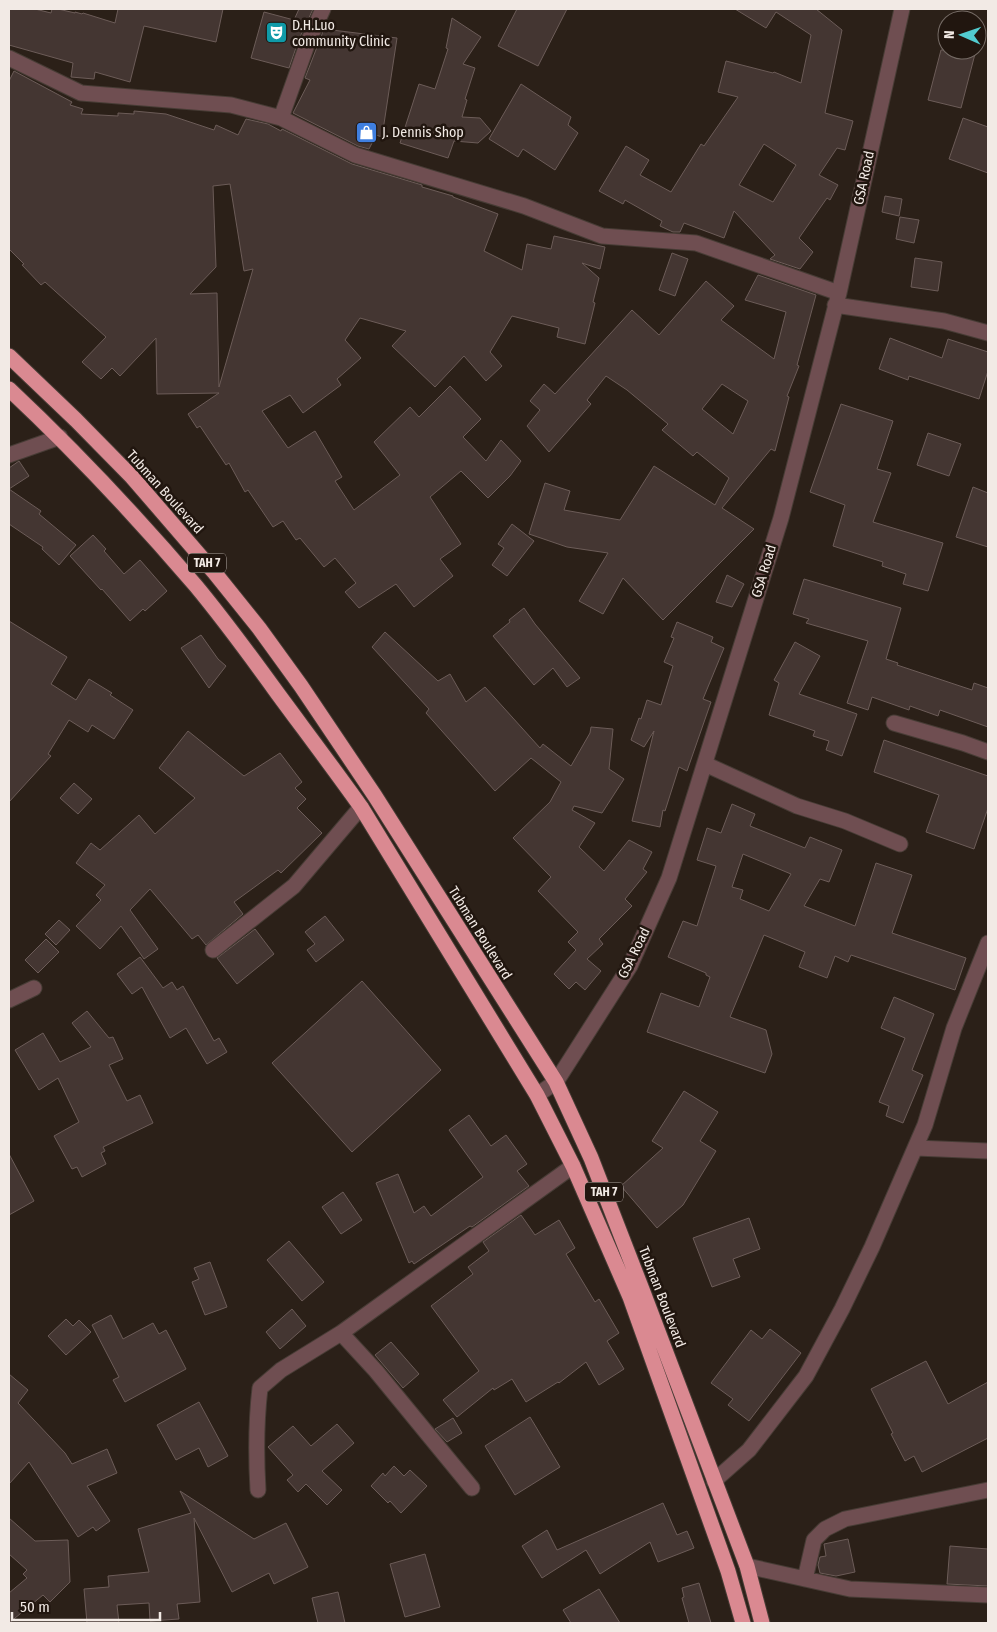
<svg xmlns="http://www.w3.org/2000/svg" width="997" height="1632" font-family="'Fira Sans Condensed',sans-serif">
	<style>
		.building { fill: #443632; stroke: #6c5c58; fill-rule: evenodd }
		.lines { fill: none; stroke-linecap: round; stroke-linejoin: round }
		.minor-casing { stroke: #473c35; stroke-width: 17 }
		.highway-casing { stroke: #473c35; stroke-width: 17 }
		.minor { stroke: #6f4e51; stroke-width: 15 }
		.highway { stroke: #da8991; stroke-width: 15 }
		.labels { text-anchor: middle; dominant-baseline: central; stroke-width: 5; stroke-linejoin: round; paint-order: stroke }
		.shield { fill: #21160f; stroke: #b3aaa5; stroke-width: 1 }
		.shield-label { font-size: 12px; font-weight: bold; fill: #f2eae5 }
		.poi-label { font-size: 14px; fill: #f2eae5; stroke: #21160f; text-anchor: start }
		.street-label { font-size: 14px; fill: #f2eae5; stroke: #21160f }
	</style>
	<rect width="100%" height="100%" fill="#2b2018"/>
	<!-- building -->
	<path class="building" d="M9 9H35L51 13 52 9H58L75 13V12L82 14 83 13 115 23 118 9H223L216 42 144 26 130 82 95 72 94 79 71 77 73 63 9 45Z
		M299 9H313L299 39 289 68 251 58 264 12 294 20Z
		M517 9H567L538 66 498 46Z
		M735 9H816L842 30 825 113 853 121 845 150 837 148 819 175 838 185 830 200 827 198 799 238 813 252 800 269 770 259 775 255 734 211 724 238 684 223 680 232H673L660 226 662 221 625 200 623 204 599 191 626 146 649 160 640 175 671 192 701 144 704 146 738 97 718 92 726 61 773 73 774 72 801 83 811 35 776 12 766 28ZM764 144 796 165 773 202 739 185Z
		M452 18 481 37 463 64 475 68 465 99 467 100 462 117 480 118 491 131 478 143 454 141 448 158 400 143 419 84 435 89 448 49 446 48Z
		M324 29 397 38 382 137 376 135 369 149 358 146 293 113 310 80 305 78Z
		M941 50H976L961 108 928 100Z
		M14 71 72 102 70 105 83 109 81 114 118 116V113L134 114V111L166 114 214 130 216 125 238 135 246 119 268 124 281 131 282 129 352 164 422 185V187L453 196V197L498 214 484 251 522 270 527 244 551 249 554 236 605 247 600 269 582 263 599 278 593 302 595 303 585 344 557 337 559 328 512 316 490 352 502 366 486 381 464 356 435 387 392 346 406 331 360 318 345 340 361 358 337 379 341 385 303 413 290 395 262 411 288 448 315 431 342 477 335 481 354 510 400 475 374 442 410 407 419 417 450 386 481 419 463 437 486 461 501 440 521 461 510 476 488 498 461 471 430 497 461 544 440 559 453 576 414 607 396 584 359 608 345 592 356 583 335 558 324 567 300 538 296 540 283 521 273 527 248 490 245 492 229 463 226 465 200 426 197 428 188 414 219 393 157 394 156 338 120 376 112 368 101 379 82 362 106 337 45 282 41 285 22 265 24 264 9 249V81ZM230 184 244 271 253 269 219 387 217 293 190 294 216 267 213 186Z
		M521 84 571 117 568 125 578 133 555 170 523 149 518 157 489 139Z
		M963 118 988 127V173L949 159Z
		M885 196 902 199 899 216 882 212Z
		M900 217 919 220 914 243 896 239Z
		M672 253 688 259 675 296 659 290Z
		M915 258 942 262 938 291 911 287Z
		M758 275 816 295 797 365 799 366 787 396 789 397 775 451 771 449 722 508 754 529 663 620 623 578 603 614 579 601 608 553 567 547 529 534 545 483 570 491 564 510 620 520 654 466 715 505 729 478 697 452 693 456 662 430 668 424 627 390 606 376 587 400 591 404 549 452 527 426 540 410 530 401 544 384 555 394 632 310 659 335 706 281 734 306 721 320 774 359 786 312 745 300ZM722 384 748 401 733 434 702 409Z
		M890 338 942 358 948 339 988 352V371L979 399 909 376 908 380 879 369Z
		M841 404 893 421 877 469 891 473 873 522 943 543 928 591 903 584 906 574 882 566 883 562 833 546 845 505 810 492Z
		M928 433 961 444 949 476 917 465Z
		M19 461 29 476 9 489V468Z
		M973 487 988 493V547L956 537Z
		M9 489 41 511 39 514 76 545 59 565 42 549 43 547 9 524Z
		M512 524 534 541 507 576 492 565 504 548 498 544Z
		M93 535 106 549 104 551 124 574 140 560 167 591 145 611 143 609 130 621 102 589 101 590 70 556Z
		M727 575 744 584 732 607 716 602Z
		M804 579 901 608 886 659 898 663 897 665 972 690 974 683 988 688V727L940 710 938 716 910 706 909 710 872 697 868 710 847 703 868 641 806 623 809 619 793 614Z
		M524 608 535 624 580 678 567 687 553 668 534 685 493 636 510 622 509 620Z
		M9 621 67 657 51 684 76 700 89 679 112 693 110 695 133 710 114 739 92 725 88 732 69 720 48 754 51 756 9 802Z
		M677 622 713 637 711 642 724 648 703 699 711 702 687 771 679 767 665 811 663 810 660 827 632 821 654 731 644 747 631 740 639 718 641 719 647 700 661 705 673 666 664 662 674 638 671 637Z
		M385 632 438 681 450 674 466 702 485 687 540 748 543 744 571 766 590 733 591 727 613 729 609 769 624 779 602 813 574 806 572 810 595 823 579 847 604 871 629 840 652 852 643 869 647 872 625 899 632 906 599 939 603 944 587 959 601 971 585 990 576 982 569 989 554 974 576 950 568 942 578 932 538 891 551 877 513 838 550 802 561 782 531 758 495 791 426 713 429 709 372 647Z
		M201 635 218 659 226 666 209 688 181 648Z
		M795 642 820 656 799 694 857 714 842 756 826 750 829 741 813 736 815 731 769 715 779 683 774 680Z
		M188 731 244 776 280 753 302 782 295 788 306 799 297 808 322 833 281 873 278 870 234 902 243 914 206 945 198 935 192 939 150 889 130 910 158 949 144 959 121 926 100 949 76 926 101 900 96 895 105 885 76 863 91 843 100 850 139 815 155 834 195 798 159 768Z
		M884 740 988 776V808L974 849 926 832 939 795 874 772Z
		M74 783 92 799 78 814 60 798Z
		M732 804 755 814 750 826 805 848 810 837 842 850 829 882 820 879 804 906 855 926 876 863 912 875 892 933 966 958 955 990 851 955 848 962 835 956 827 978 799 967 805 952 764 935 730 1017 766 1030 772 1054 765 1073 647 1032 661 993 699 1007 710 977 706 975V973L668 957 683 921 697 926 716 866 697 860 707 828 721 833ZM743 854 791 874 769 911 740 899 743 890 732 887Z
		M325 916 344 940 316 962 307 950 315 944 305 932Z
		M59 920 70 930 56 945 45 934Z
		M255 929 274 954 237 984 217 958Z
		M46 939 59 952 38 973 25 960Z
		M140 957 163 988 172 982 177 990 183 986 214 1041 219 1038 227 1052 207 1064 186 1028 170 1038 142 987 132 994 117 974Z
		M362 981 441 1070 352 1152 272 1063Z
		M894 997 934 1014 912 1070 923 1075 903 1123 886 1116 889 1106 879 1102 905 1038 881 1028Z
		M87 1011 109 1038 113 1037 123 1059 109 1065 127 1101 140 1095 153 1123 103 1147 105 1151 101 1153 106 1164 82 1177 77 1167 72 1169 54 1136 79 1122 58 1078 39 1090 15 1050 43 1033 60 1062 91 1047 72 1023Z
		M684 1091 718 1112 700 1141 716 1151 683 1205 657 1228 621 1186 663 1148 652 1141Z
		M469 1115 491 1146 506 1135 527 1164 517 1171 529 1186 472 1227 470 1226 414 1264 412 1261 409 1263 376 1183 398 1174 414 1213 424 1206 431 1216 483 1177 449 1130Z
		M9 1154 34 1201 9 1215Z
		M343 1192 362 1220 341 1234 322 1207Z
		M521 1215 535 1235 559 1220 575 1248 566 1254 595 1302 599 1299 619 1333 607 1341 624 1369 599 1385 586 1362 559 1383 558 1382 526 1402 512 1379 494 1390 493 1388 457 1417 443 1400 479 1371 431 1306 473 1274 468 1267 489 1251 483 1242Z
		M749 1218 760 1249 733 1259 740 1277 712 1287 693 1238Z
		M289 1241 324 1282 302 1301 267 1260Z
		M210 1262 227 1307 205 1315 192 1282 199 1279 194 1268Z
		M292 1309 306 1326 280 1349 266 1332Z
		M111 1315 123 1339 153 1323 159 1334 166 1330 186 1369 125 1402 113 1380 119 1377 92 1325Z
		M66 1319 73 1326 79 1320 91 1332 66 1355 48 1336Z
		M770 1329 801 1353 749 1421 728 1405 733 1399 711 1383 751 1330 762 1339Z
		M391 1342 419 1374 403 1388 375 1355Z
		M926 1361 948 1404 988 1382V1438L922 1472 914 1456 905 1461 891 1434 893 1433 871 1389Z
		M9 1374 28 1390 18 1403 65 1453 72 1464 107 1449 117 1473 87 1486 110 1521 96 1531 93 1527 78 1537 29 1462 9 1484Z
		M199 1402 228 1456 208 1467 199 1448 176 1460 157 1425Z
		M530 1417 560 1467 515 1495 485 1446Z
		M453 1418 462 1433 447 1442 435 1429Z
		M337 1424 354 1443 322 1471 342 1490 327 1505 306 1484 298 1492 287 1480 293 1475 268 1447 293 1426 311 1446Z
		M394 1466 404 1476 410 1470 427 1486 401 1513 390 1501 388 1503 371 1486 383 1473 385 1476Z
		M180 1491 254 1539 286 1523 308 1567 274 1584 269 1573 232 1592 194 1518 200 1602 177 1604 179 1619 150 1621 149 1603 117 1605 119 1623H87L84 1589 109 1587 108 1576 149 1572 138 1529 191 1513Z
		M663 1503 677 1535 687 1531 694 1548 658 1562 650 1542 600 1574 586 1550 542 1578 522 1546 547 1530 557 1550Z
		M9 1518 35 1541 68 1540 70 1582 50 1602 43 1595 9 1623V1593L27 1578 23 1574 27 1570 9 1554Z
		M848 1539 855 1572 836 1576 820 1573 818 1565 820 1557 826 1556 824 1544Z
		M950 1546 988 1549V1586L947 1584Z
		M425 1554 440 1607 405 1617 390 1564Z
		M699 1583 711 1623H689L682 1598 684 1597 682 1588Z
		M599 1589 620 1623H571L563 1610Z
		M338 1592 345 1623H318L312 1598Z"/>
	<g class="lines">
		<defs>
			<path id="minor" d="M9 58 81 93 231 105 281 118 355 155 524 206 602 236 696 243 839 293
				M281 118 308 42 323 9
				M835 305 944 321 988 333
				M9 455 60 437
				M894 723 963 743 988 752
				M705 764 797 806 845 821 900 844
				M213 950 294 886 361 807
				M9 1000 34 988
				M537 1095 556 1082 630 966 669 878 781 518 839 293 902 9
				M916 1148 988 1151
				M341 1333 376 1371 472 1488
				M714 1481 749 1450 806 1376 842 1309 872 1247 925 1125 954 1028 988 943
				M258 1490C256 1456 256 1422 260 1388L281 1370 341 1333 573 1166
				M747 1566 850 1589 988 1595
				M805 1579 814 1540 825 1529 845 1519 988 1490"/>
			<path id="highway" d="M9 356 76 420 132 477 214 572 259 628 301 686 375 796 556 1082 591 1158 643 1292 747 1566 762 1623
				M9 389C75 451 137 517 196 586 225 621 252 658 278 694 306 732 334 769 361 807L537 1095 573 1166 630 1297 728 1571 743 1623"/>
		</defs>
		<!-- minor casing -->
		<use href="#minor" class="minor-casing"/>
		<!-- highway casing -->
		<use href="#highway" class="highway-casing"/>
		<!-- minor -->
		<use href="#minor" class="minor"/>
		<!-- highway -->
		<use href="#highway" class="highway"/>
	</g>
	<!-- icons -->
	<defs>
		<symbol id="theatre-square" viewBox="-11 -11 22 22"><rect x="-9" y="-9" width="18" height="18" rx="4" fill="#0f9aa8" stroke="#21160f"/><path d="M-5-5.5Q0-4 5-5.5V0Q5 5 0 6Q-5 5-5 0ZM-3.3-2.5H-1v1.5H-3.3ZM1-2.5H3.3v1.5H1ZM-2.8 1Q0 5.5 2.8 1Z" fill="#fff"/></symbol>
		<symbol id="shop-square" viewBox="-11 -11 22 22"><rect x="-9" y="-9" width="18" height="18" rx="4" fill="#3f7fe0" stroke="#21160f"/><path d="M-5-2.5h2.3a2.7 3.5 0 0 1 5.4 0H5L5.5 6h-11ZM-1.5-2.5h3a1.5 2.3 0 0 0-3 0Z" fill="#fff"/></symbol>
	</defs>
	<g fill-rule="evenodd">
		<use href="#theatre-square" x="264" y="20" width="25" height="25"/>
		<use href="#shop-square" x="354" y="120" width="25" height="25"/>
	</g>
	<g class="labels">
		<!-- shield labels -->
		<g class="shield">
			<rect x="188" y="553.5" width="38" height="19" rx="4"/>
			<rect x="585" y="1182.5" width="38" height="19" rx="4"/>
		</g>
		<g class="shield-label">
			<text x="207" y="563">TAH 7</text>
			<text x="604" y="1192">TAH 7</text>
		</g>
		<!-- poi labels -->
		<g class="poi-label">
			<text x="292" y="25">D.H.Luo<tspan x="292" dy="16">community Clinic</tspan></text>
			<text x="382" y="132">J. Dennis Shop</text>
		</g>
		<!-- street labels -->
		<g class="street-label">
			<text transform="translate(864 178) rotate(-78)">GSA Road</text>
			<text transform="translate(165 492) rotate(48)">Tubman Boulevard</text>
			<text transform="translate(764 571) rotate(-73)">GSA Road</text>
			<text transform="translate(480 933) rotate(58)">Tubman Boulevard</text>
			<text transform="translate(634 953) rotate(-64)">GSA Road</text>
			<text transform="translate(662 1297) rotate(69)">Tubman Boulevard</text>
		</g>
	</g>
	<!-- border -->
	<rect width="997" height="1632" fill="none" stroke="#f2eae5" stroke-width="20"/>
	<!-- north arrow -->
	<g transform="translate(962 35) rotate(272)"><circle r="24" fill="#21160f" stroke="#756b65"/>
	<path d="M0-4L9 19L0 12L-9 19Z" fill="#52ccd0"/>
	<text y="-8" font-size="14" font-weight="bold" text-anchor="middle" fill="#f2eae5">N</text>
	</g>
	<!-- scale -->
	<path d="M12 1612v8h148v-8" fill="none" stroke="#f2eae5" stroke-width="2.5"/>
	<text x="20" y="1612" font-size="15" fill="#f2eae5" stroke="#21160f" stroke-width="4" paint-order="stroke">50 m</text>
</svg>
